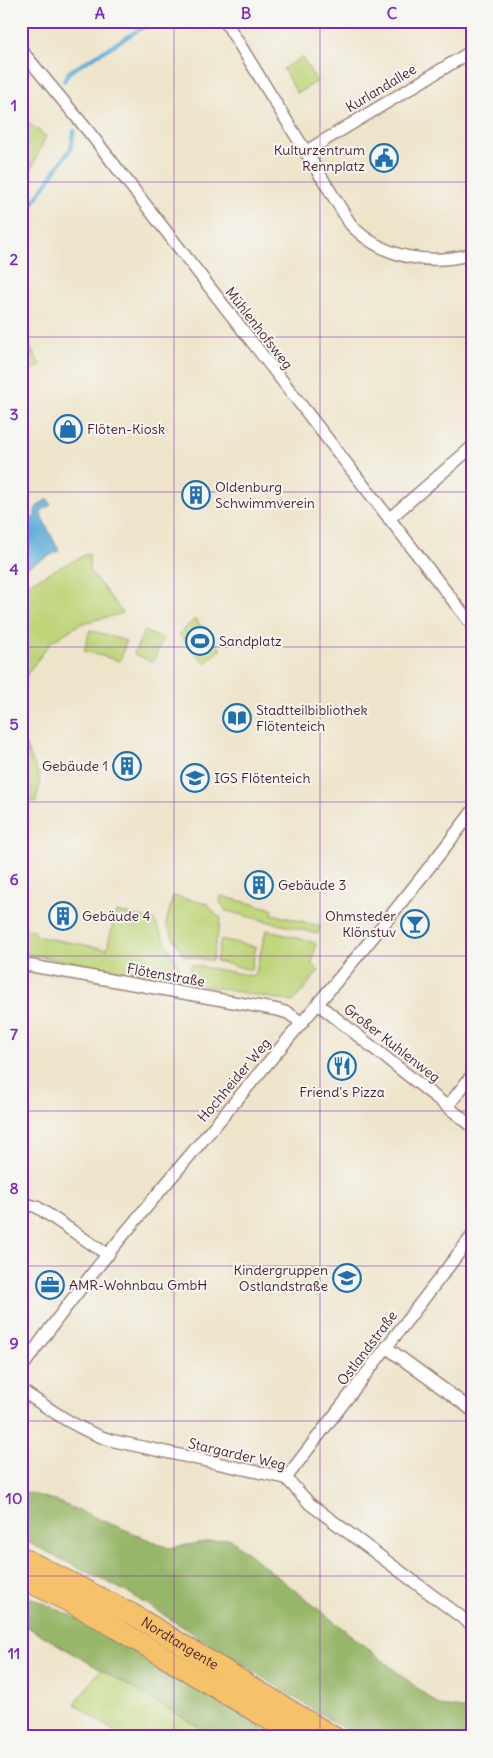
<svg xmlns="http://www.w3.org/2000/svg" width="493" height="1758" font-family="Delius,sans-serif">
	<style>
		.green { fill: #bed478; stroke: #847a52 }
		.forest { fill: #96b668; stroke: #706a4a }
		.water { fill: #5caad6; stroke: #536480 }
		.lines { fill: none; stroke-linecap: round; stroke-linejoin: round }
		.stream { stroke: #5caad6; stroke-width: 4 }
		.minor-casing { stroke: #9c827a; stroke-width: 14 }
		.trunk-casing { stroke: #9c827a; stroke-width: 22 }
		.minor { stroke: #fff; stroke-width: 11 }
		.trunk { stroke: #f5c16b; stroke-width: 20 }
		.grid { fill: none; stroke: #7b2cbf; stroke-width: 1; stroke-opacity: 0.55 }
		.labels { text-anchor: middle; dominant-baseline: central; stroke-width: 4; stroke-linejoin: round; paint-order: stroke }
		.street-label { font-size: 14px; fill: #4a1f2b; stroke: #f6f6f2 }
		.poi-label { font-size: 14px; fill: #4a1f2b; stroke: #f6f6f2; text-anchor: start }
		.neatline { fill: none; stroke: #7b2cbf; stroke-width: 2 }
		.grid-label { font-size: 16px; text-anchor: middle; font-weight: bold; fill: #7b2cbf }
	</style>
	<rect width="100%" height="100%" fill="#f6f6f2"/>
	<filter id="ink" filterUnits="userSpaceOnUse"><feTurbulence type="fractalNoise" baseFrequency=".02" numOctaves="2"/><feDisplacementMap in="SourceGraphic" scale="10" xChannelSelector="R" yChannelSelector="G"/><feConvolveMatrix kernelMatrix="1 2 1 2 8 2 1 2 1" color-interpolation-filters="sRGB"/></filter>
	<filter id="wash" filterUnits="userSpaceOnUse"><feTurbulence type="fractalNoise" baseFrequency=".0096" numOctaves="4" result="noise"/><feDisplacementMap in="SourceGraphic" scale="20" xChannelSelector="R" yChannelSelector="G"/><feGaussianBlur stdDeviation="1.12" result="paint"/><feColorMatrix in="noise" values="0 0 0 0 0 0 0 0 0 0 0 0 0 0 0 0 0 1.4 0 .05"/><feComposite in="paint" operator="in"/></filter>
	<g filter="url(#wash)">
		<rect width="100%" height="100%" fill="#eee4ca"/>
		<!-- green -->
		<path class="green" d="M302 57 317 82 297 93 283 69Z
			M21 118 46 136 21 192Z
			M21 332 41 366 21 374Z
			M89 553V570L123 613 80 624 51 642 27 674 21 698V587Z
			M195 619 221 649 205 663 179 634Z
			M90 630 126 641 120 661 84 651Z
			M144 631 163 639 153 662 134 654Z
			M21 736 38 773 40 783 36 802 21 798Z
			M173 896 208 904 216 915 221 918 212 961 183 955 166 924Z
			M221 896 273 909 272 914 320 926 318 934 226 911 220 902Z
			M117 912 154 920 179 967 177 981 21 953V928L35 930 34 936 107 949 115 915Z
			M266 930 316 943 312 964 319 971 293 1002 188 983 191 965 255 976Z
			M221 939 256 947 251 970 216 961Z
			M101 1669 216 1737H122L75 1704Z"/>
		<!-- forest -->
		<path class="forest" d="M21 1491 51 1499 169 1548 229 1538 440 1706 472 1710V1737H357L129 1593 21 1539Z
			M21 1594C110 1628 196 1686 277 1737H216L21 1623Z"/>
		<!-- water -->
		<path class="water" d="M48 499 51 505 42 510 41 515 59 551 21 570V524L35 517C34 506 39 504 48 499Z"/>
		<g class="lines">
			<!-- stream -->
			<path class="stream" d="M64 81 69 72 145 26V21
				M21 220 71 148 74 131"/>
		</g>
	</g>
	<g filter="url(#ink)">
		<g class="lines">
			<defs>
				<path id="minor" d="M225 21 351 225C383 258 428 266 472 254
					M21 50 89 132 472 625
					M305 152 472 51
					M389 519 472 447
					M21 964 278 1010 288 1013 302 1023
					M318 1004 472 1126
					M448 1106 472 1075
					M21 1203 37 1207 108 1255
					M386 1347 472 1410
					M21 1369C78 1287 143 1211 207 1135 297 1028 388 923 472 812
					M21 1390C51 1410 76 1429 110 1440L286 1478 310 1504 472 1625
					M286 1478 472 1236"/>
				<g id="trunk">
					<path id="s1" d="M21 1557 132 1614 334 1737"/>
					<path d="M21 1578 89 1612 298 1737"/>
				</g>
			</defs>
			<!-- minor casing -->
			<use href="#minor" class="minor-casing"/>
			<!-- trunk casing -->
			<use href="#trunk" class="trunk-casing"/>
			<!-- minor -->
			<use href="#minor" class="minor"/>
			<!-- trunk -->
			<use href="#trunk" class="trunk"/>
		</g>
	</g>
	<!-- grid -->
	<path class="grid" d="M174 21V1737M320 21V1737M21 182H472M21 337H472M21 492H472M21 647H472M21 802H472M21 956H472M21 1111H472M21 1266H472M21 1421H472M21 1576H472"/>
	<!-- icons -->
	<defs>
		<symbol id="civic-ring" viewBox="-11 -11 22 22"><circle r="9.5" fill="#f6f6f2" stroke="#1f6fb2" stroke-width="1.5"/><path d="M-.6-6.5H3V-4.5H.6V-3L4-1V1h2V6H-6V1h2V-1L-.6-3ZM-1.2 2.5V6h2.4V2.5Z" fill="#1f6fb2"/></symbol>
		<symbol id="shop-ring" viewBox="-11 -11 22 22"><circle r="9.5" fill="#f6f6f2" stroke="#1f6fb2" stroke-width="1.5"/><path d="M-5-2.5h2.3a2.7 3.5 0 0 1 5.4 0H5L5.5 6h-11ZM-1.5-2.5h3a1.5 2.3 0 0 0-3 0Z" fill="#1f6fb2"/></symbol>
		<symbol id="building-ring" viewBox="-11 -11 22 22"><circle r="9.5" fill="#f6f6f2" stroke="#1f6fb2" stroke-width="1.5"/><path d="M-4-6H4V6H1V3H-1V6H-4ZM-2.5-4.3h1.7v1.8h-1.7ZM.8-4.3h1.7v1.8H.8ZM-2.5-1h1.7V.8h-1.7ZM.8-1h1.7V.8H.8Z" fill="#1f6fb2"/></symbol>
		<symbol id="stadium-ring" viewBox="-11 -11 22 22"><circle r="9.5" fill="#f6f6f2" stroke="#1f6fb2" stroke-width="1.5"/><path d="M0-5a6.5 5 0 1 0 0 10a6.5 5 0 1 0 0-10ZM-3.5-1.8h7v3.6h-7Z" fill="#1f6fb2"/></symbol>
		<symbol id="library-ring" viewBox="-11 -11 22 22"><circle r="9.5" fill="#f6f6f2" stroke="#1f6fb2" stroke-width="1.5"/><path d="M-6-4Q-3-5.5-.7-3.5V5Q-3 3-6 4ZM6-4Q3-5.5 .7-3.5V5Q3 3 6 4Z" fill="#1f6fb2"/></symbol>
		<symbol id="school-ring" viewBox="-11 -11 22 22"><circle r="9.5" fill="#f6f6f2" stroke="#1f6fb2" stroke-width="1.5"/><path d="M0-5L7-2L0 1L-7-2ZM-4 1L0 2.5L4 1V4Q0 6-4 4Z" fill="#1f6fb2"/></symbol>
		<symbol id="bar-ring" viewBox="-11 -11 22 22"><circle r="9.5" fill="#f6f6f2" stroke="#1f6fb2" stroke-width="1.5"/><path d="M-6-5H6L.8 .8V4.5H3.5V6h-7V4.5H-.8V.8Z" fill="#1f6fb2"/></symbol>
		<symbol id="restaurant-ring" viewBox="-11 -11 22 22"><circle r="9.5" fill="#f6f6f2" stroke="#1f6fb2" stroke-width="1.5"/><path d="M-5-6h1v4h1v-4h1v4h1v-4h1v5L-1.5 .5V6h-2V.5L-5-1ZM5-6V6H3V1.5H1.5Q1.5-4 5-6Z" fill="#1f6fb2"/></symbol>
		<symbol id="office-ring" viewBox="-11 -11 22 22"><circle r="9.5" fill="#f6f6f2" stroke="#1f6fb2" stroke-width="1.5"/><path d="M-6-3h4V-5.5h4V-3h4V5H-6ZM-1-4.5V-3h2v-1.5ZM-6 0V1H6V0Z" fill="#1f6fb2"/></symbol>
	</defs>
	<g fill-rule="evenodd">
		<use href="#civic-ring" x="368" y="142" width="32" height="32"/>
		<use href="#shop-ring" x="52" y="413" width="32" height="32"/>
		<use href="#building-ring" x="180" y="479" width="32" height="32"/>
		<use href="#stadium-ring" x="184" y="625" width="32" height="32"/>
		<use href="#library-ring" x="221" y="702" width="32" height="32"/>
		<use href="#building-ring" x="111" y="750" width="32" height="32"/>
		<use href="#school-ring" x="179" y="762" width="32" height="32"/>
		<use href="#building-ring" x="243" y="869" width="32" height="32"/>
		<use href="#building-ring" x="47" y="900" width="32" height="32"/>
		<use href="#bar-ring" x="399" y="908" width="32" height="32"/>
		<use href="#restaurant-ring" x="326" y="1050" width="32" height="32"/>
		<use href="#school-ring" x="331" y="1262" width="32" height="32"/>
		<use href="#office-ring" x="34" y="1269" width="32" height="32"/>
	</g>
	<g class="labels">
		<!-- street labels -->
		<g class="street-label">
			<text transform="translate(381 88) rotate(-31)">Kurlandallee</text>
			<text transform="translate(259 328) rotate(52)">Mühlenhofsweg</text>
			<text transform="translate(166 975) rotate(10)">Flötenstraße</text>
			<text transform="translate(392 1043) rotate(38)">Großer Kuhlenweg</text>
			<text transform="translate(234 1080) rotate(-50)">Hochheider Weg</text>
			<text transform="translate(367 1348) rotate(-53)">Ostlandstraße</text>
			<text transform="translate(237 1454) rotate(13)">Stargarder Weg</text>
			<text stroke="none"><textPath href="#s1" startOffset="181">Nordtangente</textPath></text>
		</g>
		<!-- poi labels -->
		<g class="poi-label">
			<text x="365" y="150" text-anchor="end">Kulturzentrum<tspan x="365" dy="16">Rennplatz</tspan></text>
			<text x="87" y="429">Flöten-Kiosk</text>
			<text x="215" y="487">Oldenburg<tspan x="215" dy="16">Schwimmverein</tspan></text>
			<text x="219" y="641">Sandplatz</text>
			<text x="256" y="710">Stadtteilbibliothek<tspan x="256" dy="16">Flötenteich</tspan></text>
			<text x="108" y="766" text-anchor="end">Gebäude 1</text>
			<text x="214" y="778">IGS Flötenteich</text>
			<text x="278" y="885">Gebäude 3</text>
			<text x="82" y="916">Gebäude 4</text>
			<text x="396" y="916" text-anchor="end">Ohmsteder<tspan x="396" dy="16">Klönstuv</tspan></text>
			<text x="342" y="1092" text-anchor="middle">Friend's Pizza</text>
			<text x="328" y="1270" text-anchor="end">Kindergruppen<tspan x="328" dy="16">Ostlandstraße</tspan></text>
			<text x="69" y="1285">AMR-Wohnbau GmbH</text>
		</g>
	</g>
	<!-- margin -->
	<rect width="493" height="1758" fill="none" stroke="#f6f6f2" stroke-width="55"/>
	<rect x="28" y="28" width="438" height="1702" class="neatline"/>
	<g class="grid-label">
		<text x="100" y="19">A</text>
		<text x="246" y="19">B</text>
		<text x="392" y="19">C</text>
		<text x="14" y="111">1</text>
		<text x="14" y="265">2</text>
		<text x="14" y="420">3</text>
		<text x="14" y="575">4</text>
		<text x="14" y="730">5</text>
		<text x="14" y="885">6</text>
		<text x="14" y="1040">7</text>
		<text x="14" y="1194">8</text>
		<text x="14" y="1349">9</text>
		<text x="14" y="1504">10</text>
		<text x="14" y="1659">11</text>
	</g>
</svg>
